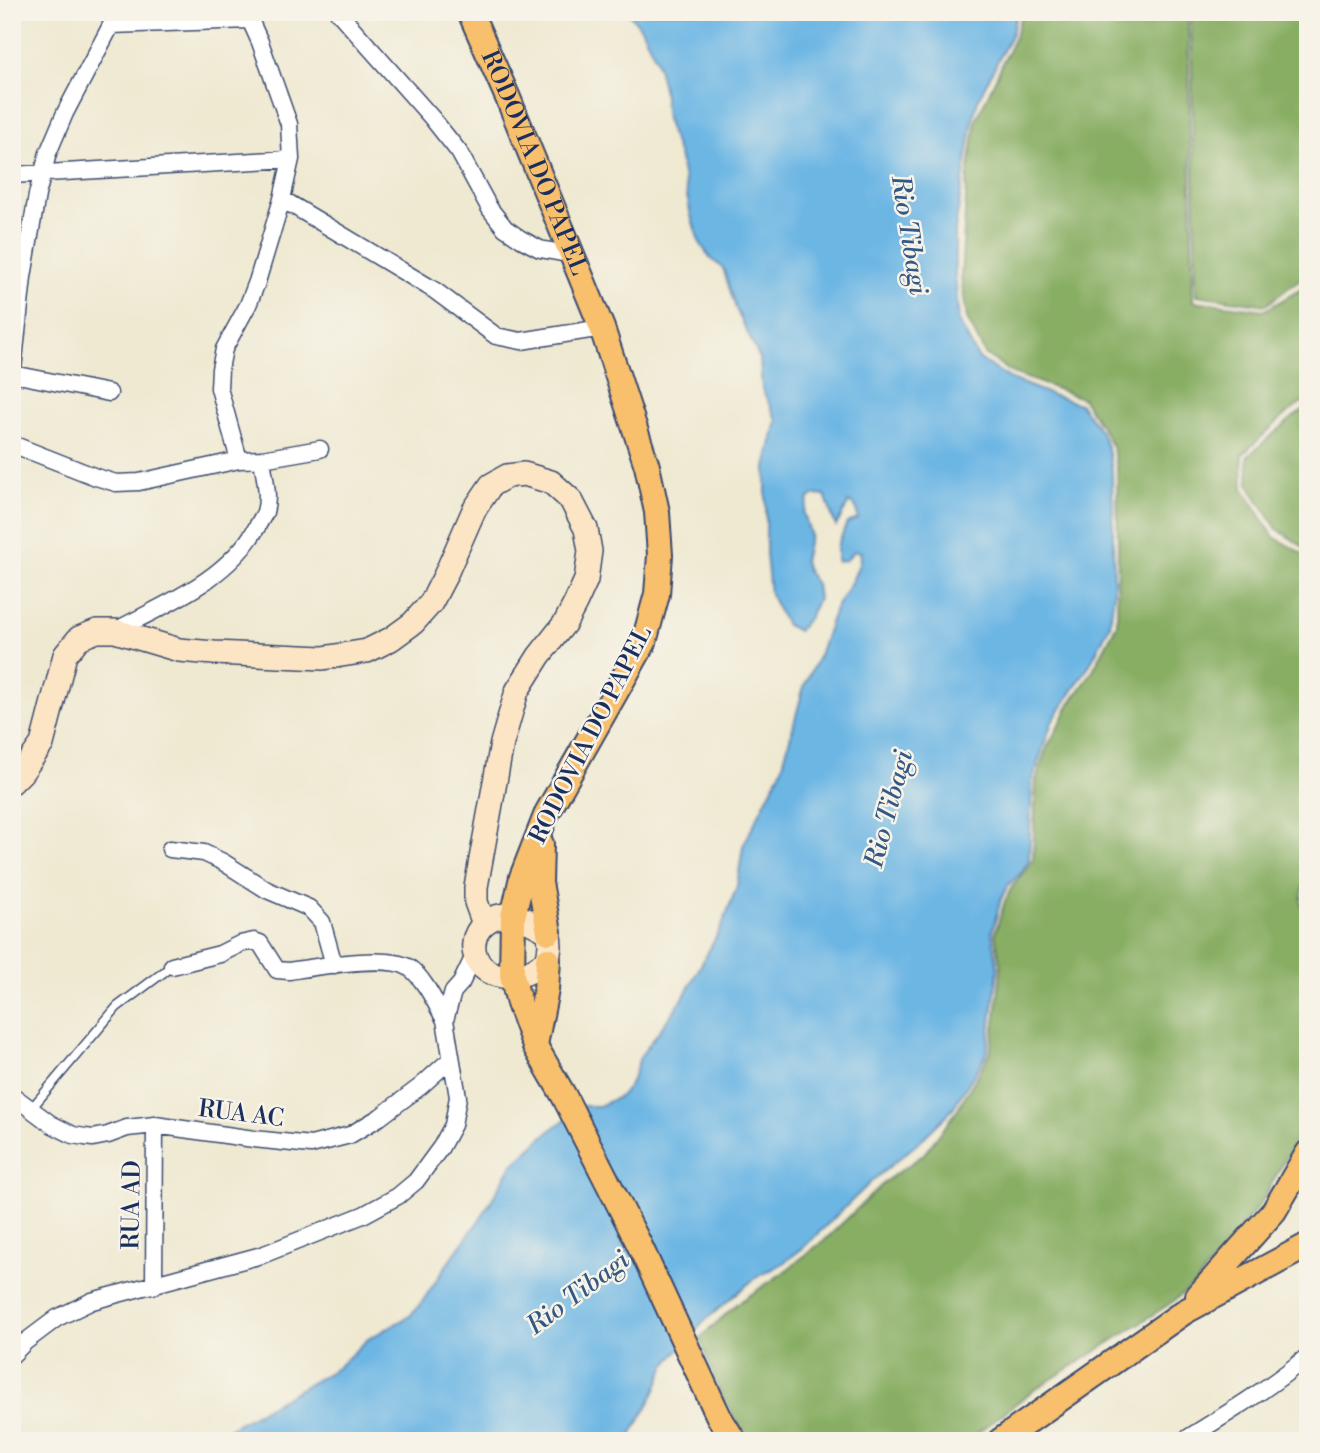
<svg xmlns="http://www.w3.org/2000/svg" width="1320" height="1453" font-family="'Libre Bodoni',serif">
	<style>
		.forest { fill: #88ae63; stroke: #526e60; stroke-width: 2 }
		.water { fill: #6cb6e4; stroke: #4472a1; stroke-width: 2 }
		.lines { fill: none; stroke-linecap: round; stroke-linejoin: round }
		.service-casing { stroke: #3b4b6f; stroke-width: 11 }
		.minor-casing { stroke: #3b4b6f; stroke-width: 19 }
		.secondary-casing { stroke: #3b4b6f; stroke-width: 26 }
		.primary-casing { stroke: #3b4b6f; stroke-width: 28 }
		.service { stroke: #fff; stroke-width: 8 }
		.minor { stroke: #fff; stroke-width: 16 }
		.secondary { stroke: #fce5c4; stroke-width: 23 }
		.primary { stroke: #f8bf6c; stroke-width: 24 }
		.labels { text-anchor: middle; dominant-baseline: central; stroke-width: 5; stroke-linejoin: round; paint-order: stroke }
		.street-label { font-size: 24px; fill: #1b2f5e; stroke: #f7f3e8 }
		.water-label { font-size: 26px; font-style: italic; fill: #335886; stroke: #f7f3e8 }
	</style>
	<rect width="100%" height="100%" fill="#f7f3e8"/>
	<filter id="ink" filterUnits="userSpaceOnUse"><feTurbulence type="fractalNoise" baseFrequency=".0143" numOctaves="2"/><feDisplacementMap in="SourceGraphic" scale="14" xChannelSelector="R" yChannelSelector="G"/><feConvolveMatrix kernelMatrix="1 2 1 2 8 2 1 2 1" color-interpolation-filters="sRGB"/></filter>
	<filter id="wash" filterUnits="userSpaceOnUse"><feTurbulence type="fractalNoise" baseFrequency=".00686" numOctaves="4" result="noise"/><feDisplacementMap in="SourceGraphic" scale="28" xChannelSelector="R" yChannelSelector="G"/><feGaussianBlur stdDeviation="1.57" result="paint"/><feColorMatrix in="noise" values="0 0 0 0 0 0 0 0 0 0 0 0 0 0 0 0 0 1.4 0 .05"/><feComposite in="paint" operator="in"/></filter>
	<g filter="url(#wash)">
		<rect width="100%" height="100%" fill="#efe9d1"/>
		<!-- forest -->
		<path class="forest" d="M1022 12H1188L1193 301 1265 310 1308 285V399L1286 414 1242 455 1243 488 1274 537 1308 557V860L1301 901 1308 919V1115L1305 1124 1261 1203 1196 1283 1171 1303 1100 1349 1031 1392 967 1441H751L737 1422 719 1390 700 1338 737 1304 784 1272 827 1238 887 1180 923 1155 954 1115 990 1054 996 1017 1001 969 995 933 1005 901 1012 887 1033 860 1036 780 1045 752 1069 706 1092 672 1117 624 1118 546 1117 467 1113 449 1103 429 1082 398 1013 373 985 354 967 319 961 277 967 181 976 120 1015 37Z
			M1191 12H1308V273L1266 305 1196 295Z
			M1308 407V550L1277 529 1249 486 1247 457 1292 418Z"/>
		<!-- water -->
		<path class="water" d="M628 12H1017L1012 33 978 100 973 118 955 230V275L959 322 978 358 1011 379 1052 395 1080 404 1100 430 1108 449 1112 470 1114 592 1110 625 1090 664 1052 722 1032 780 1029 861 1020 874 1009 884 1001 899 992 932 998 969 987 1054 951 1111 917 1144 873 1180 803 1248 782 1264 754 1279 702 1323 666 1365 655 1392 628 1441H207L337 1368 368 1339 410 1316 422 1302 450 1260 481 1218 512 1165 546 1134 583 1106H599L619 1097 628 1088 635 1073 640 1057 682 1000 721 928 737 886 743 846 782 768 804 686 819 655 835 609 853 579 859 564 861 552 854 551 846 560 837 562V547L847 523 858 519 856 507 849 502 836 526C831 516 830 505 825 496L816 495 809 498 804 513 810 534 804 561 808 573 816 584 818 599 809 617 798 631 786 625 770 594 766 554V467L777 420 762 389 760 359 736 309 723 268 710 258 699 241 691 216 680 159 666 119 663 88 656 59 641 28Z"/>
	</g>
	<g filter="url(#ink)">
		<g class="lines">
			<defs>
				<path id="service" d="M30 1110 117 1007 172 966"/>
				<path id="minor" d="M338 12 432 118 459 152 490 209 505 228 521 239 540 249 573 255
					M111 25 250 20
					M12 175 291 159
					M282 199 434 290 496 336 521 341 602 328
					M13 374 109 393
					M12 379 23 277 37 195 48 153 65 113 118 12
					M12 444 96 477 116 483 139 482 239 460 262 459C264 476 270 495 265 512 263 517 259 522 257 527 227 580 167 603 115 631
					M262 459 320 449
					M239 460 219 388 220 369 224 349 248 305 257 282 282 199 291 159 289 124 260 42 250 20 256 12
					M170 849 204 853 223 862 267 890 309 908 322 922 334 965
					M172 966 220 954 240 944 254 941 260 943 277 970 289 971C315 967 386 954 408 967 423 976 436 1004 445 1020
					M12 1095 51 1124 73 1135 85 1137 93 1138 108 1135 127 1128 155 1125 254 1139 311 1145 350 1135 380 1117 421 1086 451 1059
					M154 1286 155 1125
					M12 1355 25 1342 57 1318 92 1301 262 1255 363 1215 398 1196 416 1181 441 1147 453 1125 458 1097 445 1020 453 992 461 983 475 954
					M1183 1441C1227 1414 1268 1389 1308 1356"/>
				<path id="secondary" d="M12 782 22 772 42 744 65 655 79 638 97 631H115L179 650 214 653 323 658 367 651 391 639 413 623 431 603 445 576 474 510 491 485 507 476 524 474 551 482 571 500 586 529 590 551 586 580 575 604 565 623 539 656 517 691 502 743 476 887V902L484 924
					M506 915 524 919 549 932 550 946 548 960C540 965 532 972 523 974 465 989 457 920 506 915Z"/>
				<g id="primary">
					<path id="s1" d="M470 12 508 98 602 328 647 466 657 512 660 555 657 594 644 642 547 813 522 877 513 917 512 975 519 1003 535 1046 564 1096 638 1242 719 1417 734 1441"/>
					<path d="M541 844 540 883 549 932"/>
					<path d="M535 1045 546 990 548 960"/>
					<path d="M1198 1296 1274 1211 1308 1153"/>
					<path d="M1000 1441 1184 1312 1308 1245"/>
				</g>
			</defs>
			<!-- service casing -->
			<use href="#service" class="service-casing"/>
			<!-- minor casing -->
			<use href="#minor" class="minor-casing"/>
			<!-- secondary casing -->
			<use href="#secondary" class="secondary-casing"/>
			<!-- primary casing -->
			<use href="#primary" class="primary-casing"/>
			<!-- service -->
			<use href="#service" class="service"/>
			<!-- minor -->
			<use href="#minor" class="minor"/>
			<!-- secondary -->
			<use href="#secondary" class="secondary"/>
			<!-- primary -->
			<use href="#primary" class="primary"/>
		</g>
	</g>
	<g class="labels">
		<!-- street labels -->
		<g class="street-label">
			<text stroke="none"><textPath href="#s1" startOffset="164">RODOVIA DO PAPEL</textPath></text>
			<text transform="translate(591 735) rotate(-63)">RODOVIA DO PAPEL</text>
			<text transform="translate(241 1114) rotate(7)">RUA AC</text>
			<text transform="translate(132 1205) rotate(-89)">RUA AD</text>
		</g>
		<!-- water labels -->
		<g class="water-label">
			<text transform="translate(909 235) rotate(81)">Rio Tibagi</text>
			<text transform="translate(889 809) rotate(-75)">Rio Tibagi</text>
			<text transform="translate(578 1293) rotate(-37)">Rio Tibagi</text>
		</g>
	</g>
	<!-- margin -->
	<rect width="1320" height="1453" fill="none" stroke="#f7f3e8" stroke-width="42"/>
</svg>
